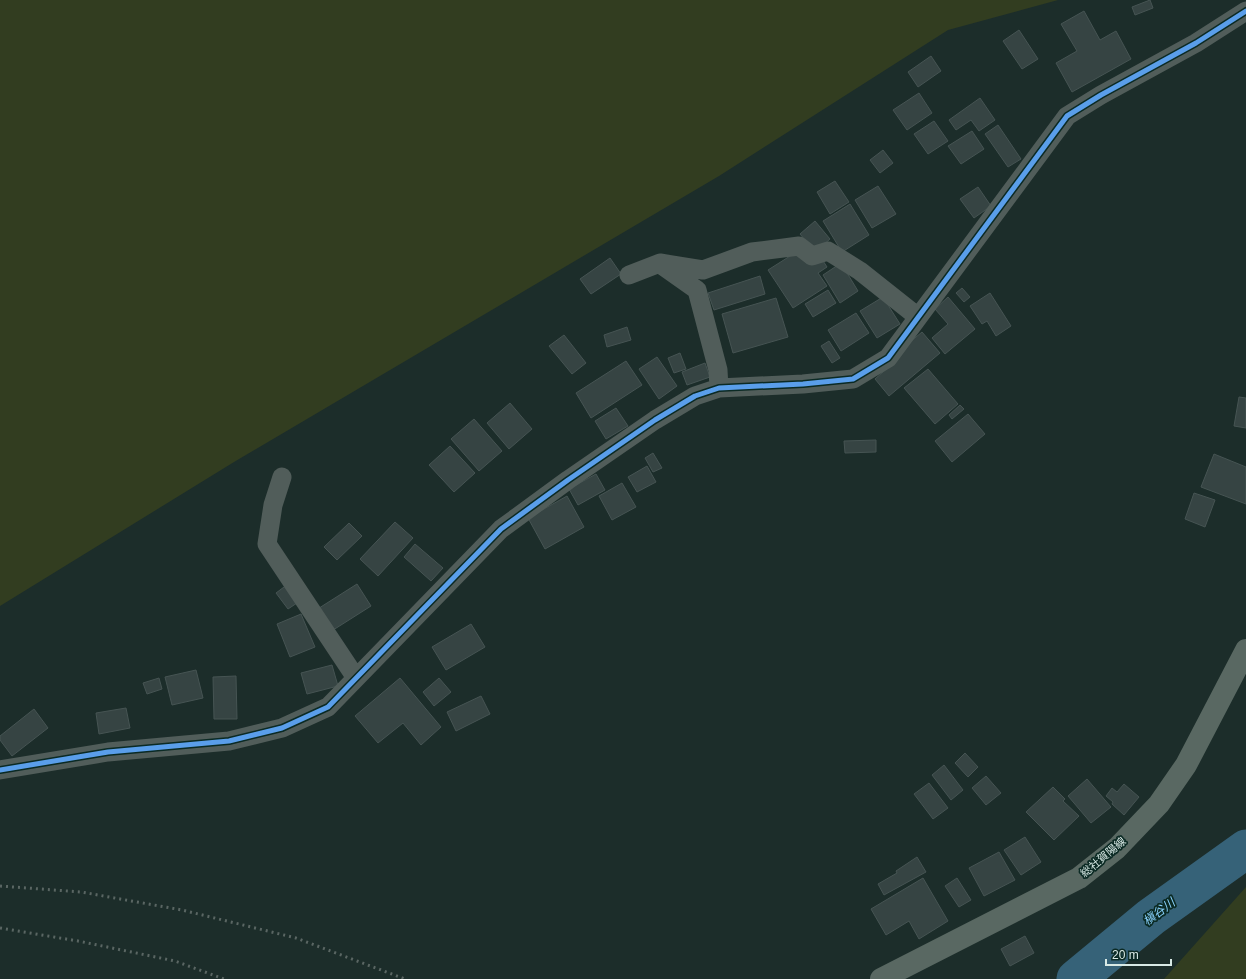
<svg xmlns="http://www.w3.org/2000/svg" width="1246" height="979" font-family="Arial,'Noto Sans JP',sans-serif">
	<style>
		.green { fill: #323d20 }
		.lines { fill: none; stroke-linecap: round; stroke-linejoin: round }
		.river { stroke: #366278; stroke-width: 39 }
		.building { fill: #364443; stroke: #465453 }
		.minor { stroke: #515d5a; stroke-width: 19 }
		.primary { stroke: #596862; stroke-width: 22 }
		.rail { stroke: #5a6663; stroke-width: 3; stroke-dasharray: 2 4; stroke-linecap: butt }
		.cycleway-casing { stroke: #0b2a24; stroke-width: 8 }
		.cycleway { stroke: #5a9eea; stroke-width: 5 }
		.labels { text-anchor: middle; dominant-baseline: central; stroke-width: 3.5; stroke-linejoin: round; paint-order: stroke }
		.street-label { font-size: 11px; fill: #d8e9e5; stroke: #0b2a24 }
		.water-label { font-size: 12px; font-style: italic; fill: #8ad4ff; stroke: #0b2a24 }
	</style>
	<rect width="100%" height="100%" fill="#1c2d2a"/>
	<!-- green -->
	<path class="green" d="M0 0H1058L948 30 719 176 234 462 0 606Z
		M1246 887V979H1164Z"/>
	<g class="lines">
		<!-- river -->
		<path class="river" d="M1076 979 1151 917 1246 849"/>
	</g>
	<!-- building -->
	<path class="building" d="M1150 0 1153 8 1135 15 1132 7Z
		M1084 11 1100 40 1116 31 1131 59 1072 92 1056 63 1077 51 1061 24Z
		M1019 30 1038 59 1022 69 1003 41Z
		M931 56 941 71 918 87 908 72Z
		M919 93 932 113 907 130 893 110Z
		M980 98 995 120 979 131 971 120 956 130 949 120Z
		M934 121 948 141 928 154 914 134Z
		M998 125 1021 159 1008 167 985 134Z
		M972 131 984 149 961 164 948 146Z
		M883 150 893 163 880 173 870 160Z
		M835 181 849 202 830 214 817 192Z
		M878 186 896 214 872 228 855 200Z
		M978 187 991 206 974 218 960 199Z
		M850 204 869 235 842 252 823 221Z
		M815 221 830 239 815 252 800 234Z
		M798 251 807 264 820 256 827 267 818 273 827 286 793 308 768 270Z
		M610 258 621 274 591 294 580 279Z
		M841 263 858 291 840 303 823 275Z
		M760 276 765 294 714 310 708 293Z
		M962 288 970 297 964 302 956 293Z
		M828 290 836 303 813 317 805 304Z
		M990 293 1011 326 996 336 987 321 982 324 970 306Z
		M883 297 900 324 877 338 860 311Z
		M948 297 975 329 945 354 932 338 948 324 935 309Z
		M776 298 788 337 733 353 722 314Z
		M856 313 869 333 841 351 828 330Z
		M627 327 631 340 607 347 604 335Z
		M922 332 940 353 889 396 875 379 900 357 897 353Z
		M564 335 586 363 572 374 549 346Z
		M829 341 840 358 832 363 821 346Z
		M680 353 686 369 674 373 668 358Z
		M657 357 677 386 659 399 639 369Z
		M626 361 642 385 591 418 576 393Z
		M705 363 710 377 687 385 682 372Z
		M928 369 958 404 935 424 904 388Z
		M1239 397 1246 398V428L1234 426Z
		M510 403 532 429 509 449 487 423Z
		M960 405 964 409 952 419 949 415Z
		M616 408 628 426 606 439 595 421Z
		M968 414 985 434 952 462 935 441Z
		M474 419 502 451 479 471 451 439Z
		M876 440V452L845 453 844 441Z
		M450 446 475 473 454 492 429 465Z
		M653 453 662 468 653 472 645 458Z
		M1214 454 1246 467V504L1201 487Z
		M647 466 656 482 637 492 628 477Z
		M596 474 605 490 578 505 569 489Z
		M622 483 636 507 612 520 599 496Z
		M1194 493 1215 500 1205 527 1185 519Z
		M567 496 584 527 545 549 528 518Z
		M395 522 413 538 378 576 360 559Z
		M349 523 362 536 337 560 324 547Z
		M415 544 443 568 431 581 404 557Z
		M288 584 300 601 288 609 276 593Z
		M357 584 371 606 330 632 316 610Z
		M301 614 315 647 290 657 277 624Z
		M471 624 485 647 446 670 432 647Z
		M332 665 338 686 307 694 301 673Z
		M196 670 203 698 172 705 165 677Z
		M236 676 237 719H214L213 677Z
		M159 678 162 689 147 694 143 683Z
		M400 678 441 727 421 745 403 723 378 743 355 716Z
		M439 678 451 692 434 706 423 692Z
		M481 696 490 714 456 731 447 712Z
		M126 708 130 728 99 734 96 713Z
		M34 709 48 728 12 756 0 740V736Z
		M965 753 978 767 968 777 955 763Z
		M944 765 963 790 951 800 932 775Z
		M986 776 1001 793 986 805 972 788Z
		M1087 779 1111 807 1091 823 1068 796Z
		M929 783 948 808 933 819 914 794Z
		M1124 784 1139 797 1124 815 1112 804 1113 802 1106 796 1112 788 1117 792Z
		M1053 787 1065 799 1063 801 1079 816 1054 840 1026 812Z
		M1025 837 1041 862 1021 875 1004 850Z
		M999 852 1015 880 984 896 969 868Z
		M917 857 926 872 884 895 878 884 897 873 896 871Z
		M923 878 948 921 919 939 909 921 886 935 871 909Z
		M957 878 971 900 959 907 945 886Z
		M1025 936 1034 953 1010 966 1001 949Z"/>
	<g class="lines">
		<!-- minor -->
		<path class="minor" d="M663 266 697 290 718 370 719 388
			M629 275 660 263 703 270 752 252 799 246 812 256 828 251 860 271 918 317
			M282 477 273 505 267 544 356 678
			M0 770 108 752 229 741 282 728 328 707 501 529 568 480 655 420 695 396 719 388 803 384 853 379 888 358 1067 116 1101 95 1196 43 1246 11"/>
		<!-- primary -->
		<path class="primary" d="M881 979 1079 878 1117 848 1159 804 1186 765 1246 650"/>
		<!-- rail -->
		<path class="rail" d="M0 886 81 892 182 910 296 938 405 979
			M0 928 78 941 175 961 224 979"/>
		<defs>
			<path id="cycleway" d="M0 770 108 752 229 741 282 728 328 707 501 529 568 480 655 420 695 396 719 388 803 384 853 379 888 358 1067 116 1101 95 1196 43 1246 11"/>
		</defs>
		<!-- cycleway casing -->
		<use href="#cycleway" class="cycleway-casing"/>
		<!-- cycleway -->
		<use href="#cycleway" class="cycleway"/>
	</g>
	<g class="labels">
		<!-- street labels -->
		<g class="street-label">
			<text transform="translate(1103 857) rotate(-40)">総社賀陽線</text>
		</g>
		<!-- water labels -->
		<g class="water-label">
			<text transform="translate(1159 912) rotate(-37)">槇谷川</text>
		</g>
	</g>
	<!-- scale -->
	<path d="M1106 959v6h65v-6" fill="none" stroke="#d8e9e5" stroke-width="2"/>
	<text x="1112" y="959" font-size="12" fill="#d8e9e5" stroke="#0b2a24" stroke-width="3" paint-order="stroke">20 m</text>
</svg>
